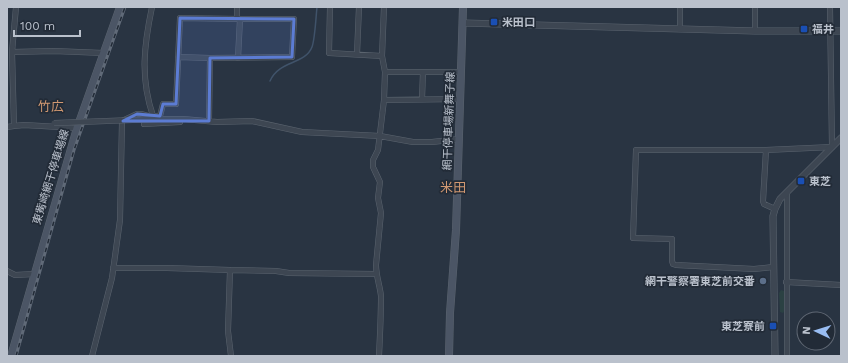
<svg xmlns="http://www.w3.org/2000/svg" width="848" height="363" font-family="'Work Sans','Noto Sans JP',sans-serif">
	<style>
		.green { fill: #2b4143 }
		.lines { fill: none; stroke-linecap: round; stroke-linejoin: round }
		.stream { stroke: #40536a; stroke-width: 1.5 }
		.minor-casing { stroke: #5b646f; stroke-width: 6 }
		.tertiary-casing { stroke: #5b646f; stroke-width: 7 }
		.secondary-casing { stroke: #5b646f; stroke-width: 8 }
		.minor { stroke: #3d4652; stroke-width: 5 }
		.tertiary { stroke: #3d4652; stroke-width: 6 }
		.secondary { stroke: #4b5565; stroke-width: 7 }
		.rail-casing { stroke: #606a78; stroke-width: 3 }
		.rail { stroke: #222b37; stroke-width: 1.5; stroke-dasharray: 4.5; stroke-linecap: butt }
		.minor-bridge-casing { stroke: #5b646f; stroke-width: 6; stroke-linecap: butt }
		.minor-bridge { stroke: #3d4652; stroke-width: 5 }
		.marked { fill: #5c7cd3; fill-opacity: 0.2; stroke: #5c7cd3; stroke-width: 3; stroke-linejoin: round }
		.transit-dot { fill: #1a4fb4; stroke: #222b37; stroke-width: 1.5 }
		.service-dot { fill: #5c6f8a; stroke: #222b37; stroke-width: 1.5 }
		.labels { text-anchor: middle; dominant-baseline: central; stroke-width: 3.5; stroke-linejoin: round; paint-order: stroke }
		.poi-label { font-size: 11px; font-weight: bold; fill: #bac1cc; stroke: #222b37; text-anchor: start }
		.street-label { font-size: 11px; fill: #bac1cc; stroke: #222b37 }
		.quarter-label { font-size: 13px; fill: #d19871; stroke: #222b37 }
	</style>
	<rect width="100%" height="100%" fill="#293442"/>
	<!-- green -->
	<path class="green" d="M781 290 784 291 785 310 783 313 780 312 779 293Z"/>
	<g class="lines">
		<!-- stream -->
		<path class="stream" d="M270 81C279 60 305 65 312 47 315 39 316 16 317 7"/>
		<defs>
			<path id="minor" d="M16 7 12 52 14 126 24 125 77 128
				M152 7C144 45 140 78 153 116
				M237 7V19
				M330 7 329 53 382 56
				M755 7V31
				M680 29V7
				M12 52 54 51 103 53
				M357 54 359 7
				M238 58 240 19
				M385 72H461
				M422 99 423 72
				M384 100 460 99
				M159 119H183L217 122 252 121 302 132 380 136 413 142H432L459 139
				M209 121 210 58
				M144 124 180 122
				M7 127 14 126
				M766 150 763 201 764 204 775 209
				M787 193V356
				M773 267 754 269 676 265 673 264 672 261V239L633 238 636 150H766L832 147 830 7
				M113 268H167L230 270 228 331 231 356
				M230 270 276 271 289 273 376 274
				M7 271 15 275 34 274
				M786 282 841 285
				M92 356 112 278 120 220 122 121 137 114H141L148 116H160L163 104H176L180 18 240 19H294L292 57 210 58 178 57
				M379 356C380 336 381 316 381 296 380 286 376 276 376 265L381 213 378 198 380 182 373 167V160L378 150 384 100 385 72 382 56 384 7"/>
			<path id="tertiary" d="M463 23 755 31H841
				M775 356 773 216 775 209 780 199 841 138"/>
			<path id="secondary" d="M11 356 77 128 120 7
				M449 356 450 313 456 230 463 7"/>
		</defs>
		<!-- minor casing -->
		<use href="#minor" class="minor-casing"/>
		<!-- tertiary casing -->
		<use href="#tertiary" class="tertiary-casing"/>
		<!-- secondary casing -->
		<use href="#secondary" class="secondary-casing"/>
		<!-- minor -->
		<use href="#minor" class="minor"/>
		<!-- tertiary -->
		<use href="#tertiary" class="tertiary"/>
		<!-- secondary -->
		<use href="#secondary" class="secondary"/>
		<defs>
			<path id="rail" d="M16 356 74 150 125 7"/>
		</defs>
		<!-- rail casing -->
		<use href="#rail" class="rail-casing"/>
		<!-- rail -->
		<use href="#rail" class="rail"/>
		<defs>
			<path id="minor-bridge" d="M54 123 159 119"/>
		</defs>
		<!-- minor-bridge casing -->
		<use href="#minor-bridge" class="minor-bridge-casing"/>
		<!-- minor-bridge -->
		<use href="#minor-bridge" class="minor-bridge"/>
	</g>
	<!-- marked area -->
	<path class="marked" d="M180 18 294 19 292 57 210 58 209 121H123L137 114 160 116 163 104H176Z"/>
	<!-- markers -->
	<g class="transit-dot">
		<rect x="490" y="18" width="8" height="8" rx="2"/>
		<rect x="800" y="25" width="8" height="8" rx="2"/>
		<rect x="797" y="177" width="8" height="8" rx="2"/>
		<rect x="769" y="322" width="8" height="8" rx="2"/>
	</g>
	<circle class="service-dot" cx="763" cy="281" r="4"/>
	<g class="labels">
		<!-- poi labels -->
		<g class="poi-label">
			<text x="502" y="22">米田口</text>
			<text x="812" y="29">福井</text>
			<text x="809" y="181">東芝</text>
			<text x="755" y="281" text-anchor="end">網干警察署東芝前交番</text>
			<text x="765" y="326" text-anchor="end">東芝寮前</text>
		</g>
		<!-- street labels -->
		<g class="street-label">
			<text transform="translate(449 121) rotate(-88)">網干停車場新舞子線</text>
			<text transform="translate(51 177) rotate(-73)">東觜崎網干停車場線</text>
		</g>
		<!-- quarter labels -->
		<g class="quarter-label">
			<text x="51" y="106">竹広</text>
			<text x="453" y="187">米田</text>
		</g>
	</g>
	<!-- border -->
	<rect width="848" height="363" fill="none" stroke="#bac1cc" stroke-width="16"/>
	<!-- north arrow -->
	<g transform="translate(816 331) rotate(274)"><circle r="19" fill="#222b37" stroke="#5f6773"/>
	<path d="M0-3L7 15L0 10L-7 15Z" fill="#99bdf2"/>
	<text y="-6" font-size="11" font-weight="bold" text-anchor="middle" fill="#bac1cc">N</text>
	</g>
	<!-- scale -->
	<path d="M14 30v6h66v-6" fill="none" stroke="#bac1cc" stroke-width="2"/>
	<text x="20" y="30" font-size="12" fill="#bac1cc" stroke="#222b37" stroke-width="3" paint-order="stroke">100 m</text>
</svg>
